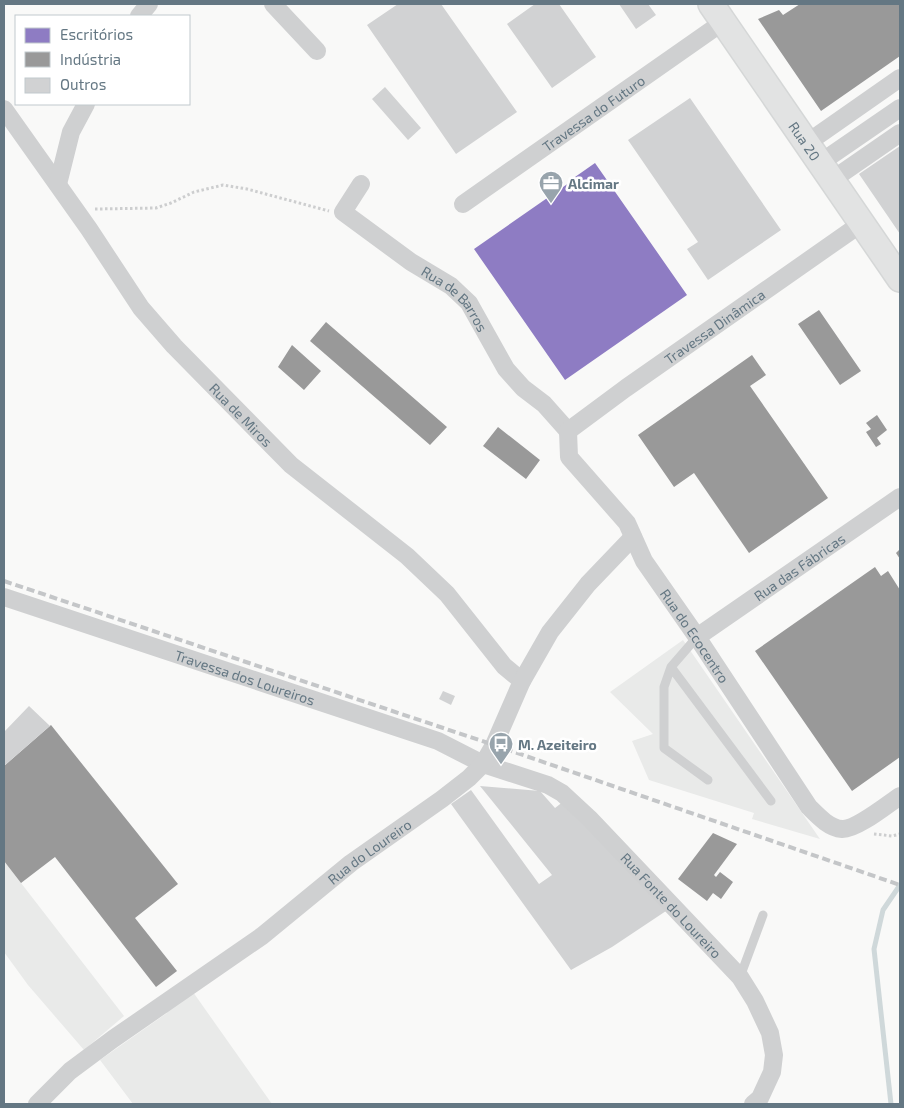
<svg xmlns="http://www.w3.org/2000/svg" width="904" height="1108" font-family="'Exo 2',sans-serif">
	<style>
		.built { fill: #e9eae9 }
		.offices { fill: #8e7cc3 }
		.industry { fill: #999 }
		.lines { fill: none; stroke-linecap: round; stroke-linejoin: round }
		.stream { stroke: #cfd8da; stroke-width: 5 }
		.building { fill: #d1d2d3 }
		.secondary-casing { stroke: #d5d7d7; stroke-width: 28 }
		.path { stroke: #cdcecf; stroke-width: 3; stroke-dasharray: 2.5 2.5; stroke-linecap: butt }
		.lane { stroke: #cfd0d1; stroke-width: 9 }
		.street { stroke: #cfd0d1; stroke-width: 18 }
		.secondary { stroke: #e2e3e3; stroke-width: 25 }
		.rail { stroke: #c4c6c8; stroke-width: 4; stroke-dasharray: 8 4; stroke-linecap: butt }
		.labels { text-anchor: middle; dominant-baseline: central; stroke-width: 5; stroke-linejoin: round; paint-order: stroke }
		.street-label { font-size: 14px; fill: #647783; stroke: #fff }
		.poi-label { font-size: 14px; font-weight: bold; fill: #647783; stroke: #fff; text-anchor: start }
	</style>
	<rect width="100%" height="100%" fill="#f9f9f8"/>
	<!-- built -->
	<path class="built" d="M683 640 820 839 752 819 754 813 649 780 632 741 653 734 610 692Z
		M4 861 124 1016 84 1050 28 985 4 952Z
		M193 992 272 1104H133L100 1060 167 1013 166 1011Z"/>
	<!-- offices -->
	<path class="offices" d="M595 163 687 295 565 380 474 249 576 178 575 177Z"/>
	<!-- industry -->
	<path class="industry" d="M800 4H900V56L821 111 758 19 779 10 783 15Z
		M819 310 861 371 840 385 798 324Z
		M326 322 447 427 430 445 310 341Z
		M292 345 321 371 304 390 278 367Z
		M752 355 766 375 750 386 828 498 749 553 694 473 674 487 638 435Z
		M877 415 887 430 877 438 881 444 876 447 866 432 871 429 866 423Z
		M498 427 540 460 526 479 483 446Z
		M900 549V559L896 553Z
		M875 567 881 576 888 571 900 590V757L852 791 755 651Z
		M51 725 178 884 135 918 177 971 156 987 55 857 21 883 4 861V766Z
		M713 833 737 844 714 875 716 877 720 872 733 882 721 899 713 893 707 901 678 879Z"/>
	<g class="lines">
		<!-- stream -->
		<path class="stream" d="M891 1104 874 949 883 910 900 885"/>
	</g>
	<!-- building -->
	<path class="building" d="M398 4H441L517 112 456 154 367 25Z
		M535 4H559L596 57 552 88 507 24Z
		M619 4H648L656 15 636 29Z
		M385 87 421 128 408 140 372 99Z
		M690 98 781 230 708 280 687 249 698 242 628 140Z
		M900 146V234L859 174Z
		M443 691 455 696 451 705 439 699Z
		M29 706 50 726 4 766V732Z
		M480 786 540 791 555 808 564 801 669 909 612 947 571 970 451 804 471 790 539 884 552 875Z"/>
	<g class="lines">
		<defs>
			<g id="secondary">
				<path id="s9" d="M711 4 900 279"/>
			</g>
		</defs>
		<!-- secondary casing -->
		<use href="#secondary" class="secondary-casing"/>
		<!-- path -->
		<path class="path" d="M95 209 156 208 171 203 194 192 223 185 247 189 329 211
			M874 834 892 836 900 834"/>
		<!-- lane -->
		<path class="lane" d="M697 637 671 667 664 687V748L708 780
			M671 667 771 801
			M740 977 763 915"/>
		<!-- street -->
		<g class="street">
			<path d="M273 4 317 51"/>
			<path d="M139 16 149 4"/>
			<path id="s1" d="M4 109 89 229 141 308 174 346 291 465 407 556 447 594 504 666 522 681"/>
			<path d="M807 143 900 78"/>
			<path d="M820 163 900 108"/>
			<path d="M832 180 900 133"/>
			<path d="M58 184 71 132 86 104"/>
			<path id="s2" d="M361 184 343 212 411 262 451 286 469 303 506 369 523 388 544 404 568 431"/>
			<path id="s3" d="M463 204 723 22"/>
			<path id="s4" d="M568 431 569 457 627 523 644 561 697 637 809 807C818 816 829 828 842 829 856 830 888 804 900 796"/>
			<path id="s5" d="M568 431 626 388 862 223"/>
			<path id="s6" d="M4 597 438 741 483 764 548 785 562 793 589 818 740 977 755 1001 770 1033 774 1055 772 1072 760 1098 753 1104"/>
			<path id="s7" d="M697 637 900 497"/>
			<path id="s8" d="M37 1104 70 1071 113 1039 262 936 351 863 442 799 469 778 483 764 494 745 522 681 550 632 588 584 633 537"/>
		</g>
		<!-- secondary -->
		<use href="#secondary" class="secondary"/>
		<!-- rail -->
		<path class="rail" d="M4 581 494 745 900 885"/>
	</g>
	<!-- icons -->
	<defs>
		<symbol id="office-pin" viewBox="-11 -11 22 30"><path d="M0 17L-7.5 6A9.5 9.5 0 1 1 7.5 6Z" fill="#98a4ac" stroke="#fff"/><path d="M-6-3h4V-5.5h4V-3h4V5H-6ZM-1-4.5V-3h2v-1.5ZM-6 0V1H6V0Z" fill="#fff"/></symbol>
		<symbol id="bus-pin" viewBox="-11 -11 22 30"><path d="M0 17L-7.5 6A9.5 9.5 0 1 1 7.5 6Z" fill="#98a4ac" stroke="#fff"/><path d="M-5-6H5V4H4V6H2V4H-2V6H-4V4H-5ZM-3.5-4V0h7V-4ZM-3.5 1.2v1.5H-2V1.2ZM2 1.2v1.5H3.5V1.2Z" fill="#fff"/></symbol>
	</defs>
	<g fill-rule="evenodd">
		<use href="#office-pin" x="537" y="169" width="28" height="38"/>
		<use href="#bus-pin" x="487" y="730" width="28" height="38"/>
	</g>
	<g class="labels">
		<!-- street labels -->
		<g class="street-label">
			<text stroke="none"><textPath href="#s3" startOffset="159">Travessa do Futuro</textPath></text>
			<text stroke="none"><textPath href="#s9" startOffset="166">Rua 20</textPath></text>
			<text stroke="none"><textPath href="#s2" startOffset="176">Rua de Barros</textPath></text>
			<text stroke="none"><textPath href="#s5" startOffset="180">Travessa Dinâmica</textPath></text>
			<text stroke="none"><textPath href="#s1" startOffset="388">Rua de Miros</textPath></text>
			<text stroke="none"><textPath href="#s7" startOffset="124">Rua das Fábricas</textPath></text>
			<text stroke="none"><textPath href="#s4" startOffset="246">Rua do Ecocentro</textPath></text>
			<text stroke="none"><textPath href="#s6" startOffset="254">Travessa dos Loureiros</textPath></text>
			<text stroke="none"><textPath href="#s8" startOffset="418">Rua do Loureiro</textPath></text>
			<text stroke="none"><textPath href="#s6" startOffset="749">Rua Fonte do Loureiro</textPath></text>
		</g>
		<!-- poi labels -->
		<g class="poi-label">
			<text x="568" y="183">Alcimar</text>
			<text x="518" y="744">M. Azeiteiro</text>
		</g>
	</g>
	<!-- border -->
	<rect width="904" height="1108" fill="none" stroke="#647783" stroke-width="10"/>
	<!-- legend -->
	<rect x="15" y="15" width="175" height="90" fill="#ffffff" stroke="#c1c9cd"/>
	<rect x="25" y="28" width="25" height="15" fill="#8e7cc3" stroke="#c1c9cd"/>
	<text x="60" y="40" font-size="15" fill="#647783">Escritórios</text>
	<rect x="25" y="52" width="25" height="15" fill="#999999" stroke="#c1c9cd"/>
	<text x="60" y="65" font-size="15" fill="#647783">Indústria</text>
	<rect x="25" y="78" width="25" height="15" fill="#d1d2d3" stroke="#c1c9cd"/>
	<text x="60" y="90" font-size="15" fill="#647783">Outros</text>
</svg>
